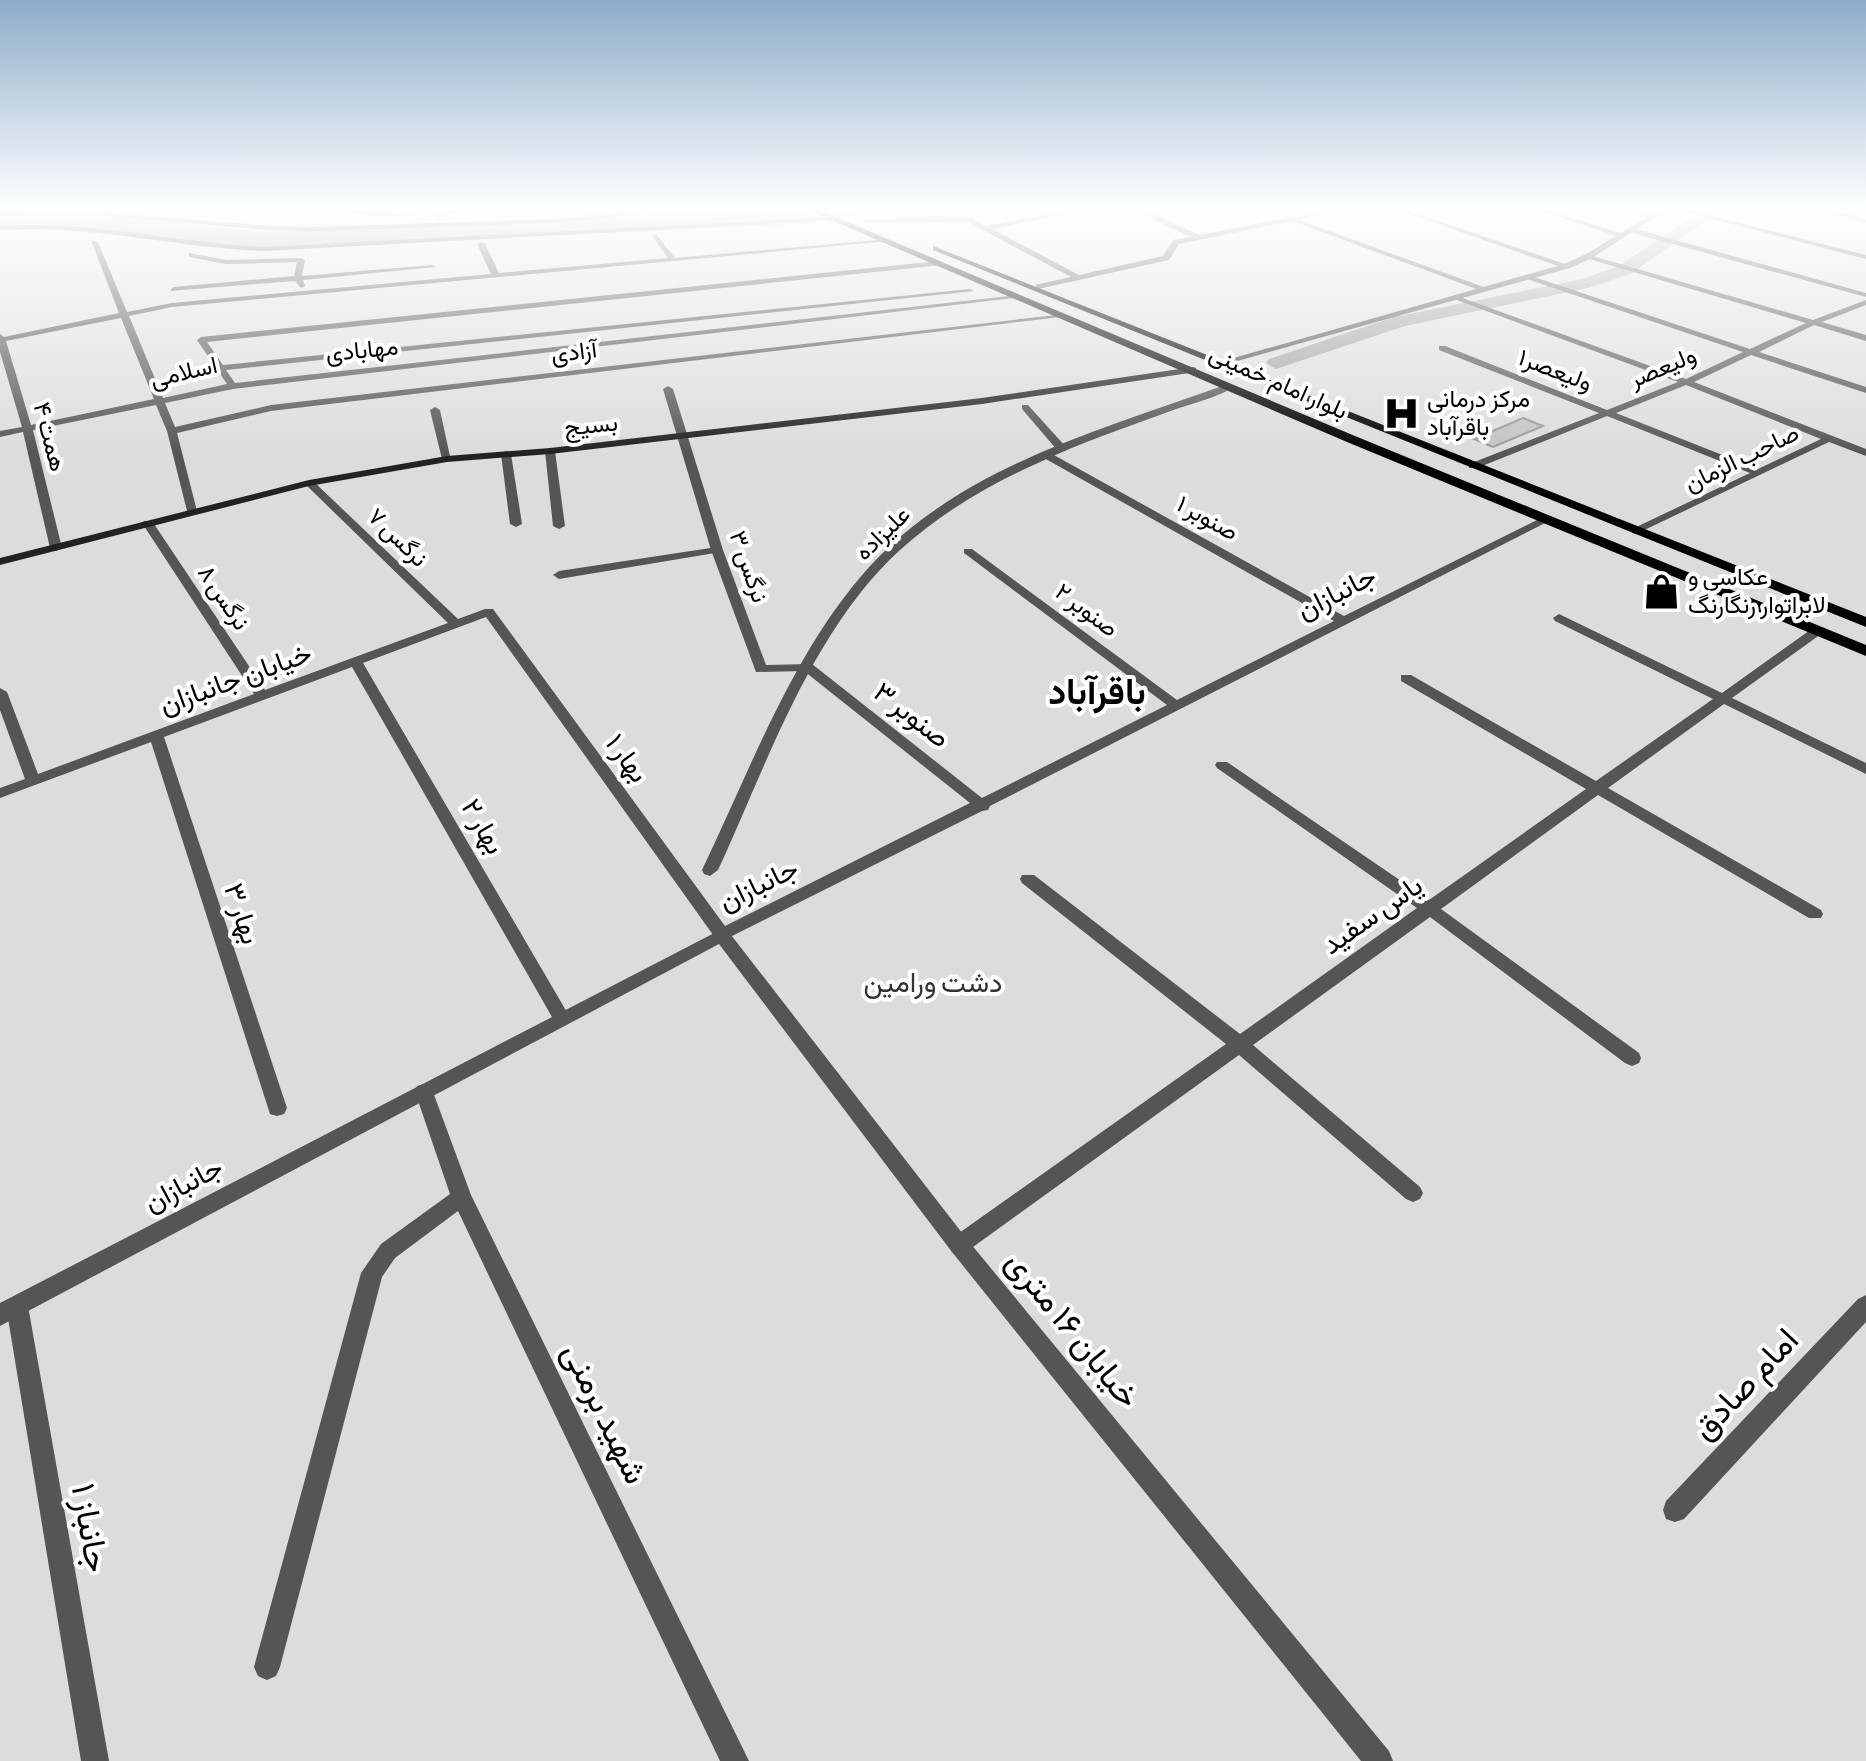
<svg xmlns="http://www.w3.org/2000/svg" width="1866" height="1761" font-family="'Alegreya Sans',Vazirmatn,sans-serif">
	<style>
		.green { fill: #dcdcdc }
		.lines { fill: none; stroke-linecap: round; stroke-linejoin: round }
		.canal { fill: #a3a3a3; fill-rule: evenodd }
		.river { fill: #a3a3a3; fill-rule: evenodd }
		.building { fill: #c4c4c4; stroke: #999; stroke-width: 2 }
		.primary-casing { stroke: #dbdbdb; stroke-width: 4 }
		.service { fill: #555; fill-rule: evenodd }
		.minor { fill: #555; fill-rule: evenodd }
		.tertiary { fill: #555; fill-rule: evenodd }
		.secondary { fill: #222; fill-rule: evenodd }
		.primary { fill: #000; fill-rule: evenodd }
		.labels { text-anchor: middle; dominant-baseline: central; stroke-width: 8; stroke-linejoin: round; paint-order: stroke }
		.far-street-label { font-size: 24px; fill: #000; stroke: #fff }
		.far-poi-label { font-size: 24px; fill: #000; stroke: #fff; text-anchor: start }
		.street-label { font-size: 28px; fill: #000; stroke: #fff }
		.park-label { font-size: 28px; fill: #333; stroke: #fff }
		.near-street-label { font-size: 34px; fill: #000; stroke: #fff }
		.district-label { font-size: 36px; font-weight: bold; fill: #000; stroke: #fff }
	</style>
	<rect width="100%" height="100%" fill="#fff"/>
	<!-- green -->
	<path class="green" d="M0 208H1866V1761H0Z"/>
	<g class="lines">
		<!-- canal -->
		<path class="canal" d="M1706 208H1724L1631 274 1588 288 1405 326 1276 369 1266 363 1269 359 1394 317 1583 279 1619 266Z"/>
		<!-- river -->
		<path class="river" d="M802 208H865L861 214 801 224 267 248 67 229 0 230V214L100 215 267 232Z"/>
	</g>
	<!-- building -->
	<path class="building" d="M1523 418 1543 426 1493 447 1474 439Z"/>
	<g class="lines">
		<defs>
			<path id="primary" d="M803 208H814L1355 436 1866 645V656L1347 442Z
				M933 246 1866 617V627L933 250Z"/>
		</defs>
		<!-- primary casing -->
		<use href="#primary" class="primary-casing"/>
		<!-- service -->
		<path class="service" d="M717 547 721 548V552L559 579 553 575 559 571Z"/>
		<!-- minor -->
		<path class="minor" d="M336 208 410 214 413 216 374 217Z
			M463 208H473L438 218 435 216Z
			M525 208H538V209L535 211Z
			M719 208H788L641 214 555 223 315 231 269 230 82 214 0 216V212L82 210 269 226 315 227 555 219 641 210Z
			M1081 208 1088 209 992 229 1079 275 1163 256 1173 240 1191 237 1146 216 1133 208H1141L1151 212 1179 208 1156 215 1199 235 1340 208H1352L1299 220 1489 289 1482 291 1292 221 1179 244 1169 260 1038 289 1035 285 1071 277 968 222H866L863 220 939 216 970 218 986 226Z
			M1391 208H1400L1571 266 1564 268Z
			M1532 208H1541L1626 235 1619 237Z
			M1617 208H1627L1655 217 1652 219Z
			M1671 208H1681L1866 255V259Z
			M1812 208H1822L1866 219V223Z
			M835 217 837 220 265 251C176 248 89 224 0 230V226C89 220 176 243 265 247Z
			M1632 228 1866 293V297L1629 232Z
			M656 234 675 258 887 239 891 241 172 307 129 316 163 398 227 384 197 340 201 337 939 261 942 265 207 342 223 365 970 289 974 291 226 370 235 383 1019 295 1023 297 233 389 165 403 175 427 271 405 1065 314 1069 316 271 411 177 433 197 511 192 514 187 511 167 431 156 405 33 430 62 548 56 551 50 548 23 432 0 437V431L22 427 0 352V334L4 337 119 313 91 240 98 242 127 312 172 303 491 274 477 244 481 242 485 244 499 273 668 258 652 236ZM121 318 154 399 31 425 6 341Z
			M189 253 226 260 301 258 305 260 302 276 432 265 436 267 303 280 305 286 301 288 295 281 170 291 173 287 294 276 297 262 226 264 189 257Z
			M1586 254 1813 320 1866 300V305L1822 322 1866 335V341L1814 325 1759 352 1866 387V393L1751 355 1694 382 1866 449V456L1829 442 1636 534 1632 533V529L1750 473 1607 416 1477 468H1469V464L1599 413 1439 350V346H1445L1607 410 1678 382 1454 299V295L1686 379 1743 352 1524 278 1531 276 1750 349 1806 323 1586 258ZM1686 385 1821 439 1758 469 1616 413Z
			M668 386 673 389 723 550 766 665 812 664 982 798 1167 705 964 553V549H972L1177 700 1334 621 1044 458V454H1052L1344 616 1545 516 1555 518 990 806 988 810 982 811 722 941 716 939 486 617 363 663 568 1014 571 1019 568 1024 562 1026 556 1024 352 667 164 737 287 1108 284 1114 277 1116 270 1114 151 742 0 798V788L25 779 0 710V688L7 692 38 774 254 694 142 523 144 521H152L265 690 448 623 304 483 313 481 458 619 485 609H493L725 926 970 803 804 671 756 672 711 550 663 389Z
			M1022 405H1028L1066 447V451H1058L1022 409Z
			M435 407 440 410 451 461 442 459 430 410Z
			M550 448 555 451 565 526 559 529 553 526 545 451Z
			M506 451 511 454 522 524 516 527 510 524 501 454Z
			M1559 614 1722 693 1813 628H1821V634L1732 698 1866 763V774L1724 704 1608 788 1821 910 1823 914 1821 918H1809L1598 795 1441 909 1639 1053 1641 1058 1639 1063 1632 1066 1625 1063 1430 917 1253 1045 1420 1187 1423 1193 1420 1199 1413 1202 1406 1199 1239 1055 966 1252 959 1255 952 1252 948 1245 952 1238 1226 1044 1022 883 1020 879 1022 875H1034L1240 1034 1417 908 1217 768 1215 765 1217 762H1227L1429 900 1586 789 1401 681V675H1411L1596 781 1713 699 1555 621 1553 618Z
			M424 1084 431 1086 433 1092 471 1195 749 1761H720L458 1211 395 1258 382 1277 280 1667 276 1676 267 1680 258 1676 254 1667 361 1273 381 1244 450 1194 415 1092 417 1086Z
			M17 1295 25 1299 28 1306 109 1761H81L6 1306 9 1299Z
			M1866 1295V1322L1684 1519 1675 1522 1666 1519 1663 1510 1666 1501 1858 1299Z"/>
		<!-- tertiary -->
		<path class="tertiary" d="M1662 208H1669L1592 258 1570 268 1223 365 1216 363 1564 264 1586 254Z
			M1228 384 1236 386C1217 398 1189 404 1168 412 1124 428 1080 443 1038 463 988 485 941 513 900 550 812 630 767 764 718 870L710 876 704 874 702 870C754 762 801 629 890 546 983 460 1112 426 1228 384Z
			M722 929 728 931 966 1238 1389 1751 1393 1761H1361L952 1252 719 944 0 1326V1303Z"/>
		<!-- secondary -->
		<path class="secondary" d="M1193 367 1196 368V372L982 404 550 454 447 462 309 486 0 565V558L309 480 447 456 550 448 982 398Z"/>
		<!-- primary -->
		<use href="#primary" class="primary"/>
	</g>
	<!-- sky -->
	<linearGradient id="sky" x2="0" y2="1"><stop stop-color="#8cadcc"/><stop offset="0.46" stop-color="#fff"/><stop offset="1" stop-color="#fff" stop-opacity="0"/></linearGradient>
	<rect width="1866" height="454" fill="url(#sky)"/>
	<!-- icons -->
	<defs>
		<symbol id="hospital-bare" viewBox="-9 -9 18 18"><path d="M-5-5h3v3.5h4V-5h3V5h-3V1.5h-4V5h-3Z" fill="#000" stroke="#fff" stroke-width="2.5" paint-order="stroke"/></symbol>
		<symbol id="shop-bare" viewBox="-9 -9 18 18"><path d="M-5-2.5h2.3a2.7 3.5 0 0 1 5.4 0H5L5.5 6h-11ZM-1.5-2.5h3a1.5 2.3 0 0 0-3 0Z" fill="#000" stroke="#fff" stroke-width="2.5" paint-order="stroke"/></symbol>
	</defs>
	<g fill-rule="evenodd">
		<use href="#hospital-bare" x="1376" y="388" width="51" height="51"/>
		<use href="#shop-bare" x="1636" y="566" width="51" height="51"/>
	</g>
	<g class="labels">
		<!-- far-street labels -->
		<g class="far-street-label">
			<text transform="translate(362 351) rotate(-6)">مهابادی</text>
			<text transform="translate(574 353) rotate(-7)">آزادی</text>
			<text transform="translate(1663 368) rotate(-23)">ولیعصر</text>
			<text transform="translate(1555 371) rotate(21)">ولیعصر۱</text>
			<text transform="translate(184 373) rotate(-13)">اسلامی</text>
			<text transform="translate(1278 383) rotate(24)">بلوار امام خمینی</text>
			<text transform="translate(591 426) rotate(-6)">بسیج</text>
			<text transform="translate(49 437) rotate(75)">همت ۴</text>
			<text transform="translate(1742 459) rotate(-26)">صاحب الزمان</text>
			<text transform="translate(1207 519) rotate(29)">صنوبر ۱</text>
			<text transform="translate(883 534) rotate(-44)">علیزاده</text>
			<text transform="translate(397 538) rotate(44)">نرگس ۷</text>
			<text transform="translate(748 567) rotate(71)">نرگس ۳</text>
			<text transform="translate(223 598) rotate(56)">نرگس ۸</text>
			<text transform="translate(1086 611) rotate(37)">صنوبر ۲</text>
		</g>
		<!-- far-poi labels -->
		<g class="far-poi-label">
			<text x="1427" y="400">مرکز درمانی<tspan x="1427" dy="28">باقرآباد</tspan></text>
			<text x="1688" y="578">عکاسی و<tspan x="1688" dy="28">لابراتوار رنگارنگ</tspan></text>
		</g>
		<!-- street labels -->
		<g class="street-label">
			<text transform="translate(1337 594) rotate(-27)">جانبازان</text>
			<text transform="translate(236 680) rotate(-20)">خیابان جانبازان</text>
			<text transform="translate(911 716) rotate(38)">صنوبر ۳</text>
			<text transform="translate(626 759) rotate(54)">بهار ۱</text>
			<text transform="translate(482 827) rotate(60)">بهار ۲</text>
			<text transform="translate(759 886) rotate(-26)">جانبازان</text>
			<text transform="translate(241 914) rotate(72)">بهار ۳</text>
			<text transform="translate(1373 916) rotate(-35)">یاس سفید</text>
			<text transform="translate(184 1186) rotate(-28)">جانبازان</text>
		</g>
		<!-- park labels -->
		<g class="park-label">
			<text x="933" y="984">دشت ورامین</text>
		</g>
		<!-- near-street labels -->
		<g class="near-street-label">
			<text transform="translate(1072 1330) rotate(51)">خیابان ۱۶ متری</text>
			<text transform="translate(1746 1385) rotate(-47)">امام صادق</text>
			<text transform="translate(604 1414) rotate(64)">شهید برمنی</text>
			<text transform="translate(89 1528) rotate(80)">جانباز ۱</text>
		</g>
		<!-- district labels -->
		<g class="district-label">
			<text x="1097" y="693">باقرآباد</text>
		</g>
	</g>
</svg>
